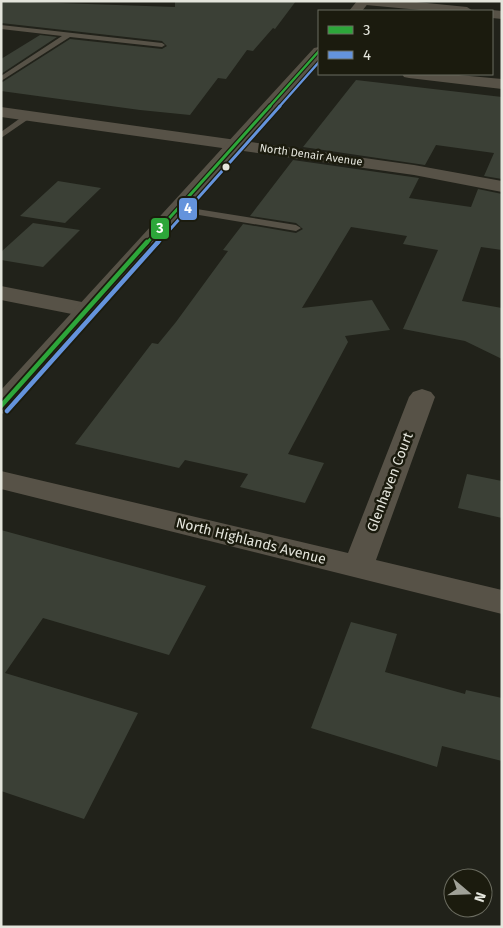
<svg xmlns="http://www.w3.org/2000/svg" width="503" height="928" font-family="'Fira Sans',sans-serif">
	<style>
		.building { fill: #3b4036 }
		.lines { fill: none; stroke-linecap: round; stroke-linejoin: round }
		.service { fill: #575247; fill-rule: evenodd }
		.minor { fill: #575247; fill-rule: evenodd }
		.tertiary { fill: #575247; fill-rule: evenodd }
		.bus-1-far2-casing { stroke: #1b1b0e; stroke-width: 4.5 }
		.bus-1-far1-casing { stroke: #1b1b0e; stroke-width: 5.5 }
		.bus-1-casing { stroke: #1b1b0e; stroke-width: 8 }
		.bus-2-far2-casing { stroke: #1b1b0e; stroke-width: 4.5 }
		.bus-2-far1-casing { stroke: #1b1b0e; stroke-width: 5.5 }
		.bus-2-casing { stroke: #1b1b0e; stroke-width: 8 }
		.bus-1-far2 { stroke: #2da63a; stroke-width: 2.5 }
		.bus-1-far1 { stroke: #2da63a; stroke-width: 3 }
		.bus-1 { stroke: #2da63a; stroke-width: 4.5 }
		.bus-2-far2 { stroke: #6493dc; stroke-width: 2.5 }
		.bus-2-far1 { stroke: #6493dc; stroke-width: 3 }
		.bus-2 { stroke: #6493dc; stroke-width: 4.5 }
		.bus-dot { fill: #e4e5dc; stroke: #1b1b0e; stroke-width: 2 }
		.labels { text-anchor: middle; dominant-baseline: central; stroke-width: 5; stroke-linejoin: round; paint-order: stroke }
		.far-street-label { font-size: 11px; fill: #e4e5dc; stroke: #1b1b0e }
		.street-label { font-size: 14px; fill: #e4e5dc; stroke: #1b1b0e }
		.line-badge { stroke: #1b1b0e; stroke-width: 2 }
		.badge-label { font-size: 14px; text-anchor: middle; font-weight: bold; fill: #fff }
	</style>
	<rect width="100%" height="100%" fill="#21221a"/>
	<!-- building -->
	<path class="building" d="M1 1 175 7V1H296L275 29 273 28 253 51 247 50 226 79 218 78 190 115 140 110 1 91V83L70 39 162 49 167 46 162 41 1 23Z
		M40 35 57 37 1 74V59Z
		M356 80 502 97V179L484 176 494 153 436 145 425 165 303 147Z
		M293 160 419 178 409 198 471 207 478 189 502 194V250L481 247 462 301 502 308V359L465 341 403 329 438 250 403 244 407 236 351 227 302 308 372 300 390 330 345 336 348 342 288 454 324 463 305 503 240 487 248 474 185 460 179 468 75 444 152 343 158 344 176 322 228 251 223 250 243 224 296 233 303 229 296 223 250 216Z
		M58 181 101 188 65 223 20 216Z
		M33 223 80 230 43 267 1 260V252Z
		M467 474 502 481V518L458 508Z
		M1 530 206 586 169 655 43 618 5 673 138 713 84 819 1 791Z
		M351 622 397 634 385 672 465 694 466 690 502 698V761L442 746 437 767 311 728Z"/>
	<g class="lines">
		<!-- service -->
		<path class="service" d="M1 25 162 43 165 45 162 47 70 37 1 81V76L62 36 1 29Z
			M26 114 33 116 1 138V132Z
			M178 206 296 225 301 228 296 231 175 211 173 209Z"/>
		<!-- minor -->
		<path class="minor" d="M360 1H407L467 7 473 11H431L366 5Z
			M492 10 502 11V19L492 18V11H488Z
			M402 74H448L502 79V89L409 78 404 77Z
			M1 107 414 165 502 181V192L414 175 1 117Z
			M1 286 87 303 95 305 98 310 95 315 87 317 1 300Z
			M422 389 431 392 435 397 376 560 502 590V614L1 489V471L348 553 409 397 413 392Z"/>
		<!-- tertiary -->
		<path class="tertiary" d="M357 1H370L362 11H349Z
			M319 47V59L10 411 1 414V390L314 48Z"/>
		<defs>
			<path id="bus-1-far2" d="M269 107 319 51"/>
			<path id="bus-1-far1" d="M146 244 270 106"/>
			<path id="bus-1" d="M1 406 147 242"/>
			<path id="bus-2-far2" d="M279 107 319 62"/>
			<path id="bus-2-far1" d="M157 244 280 106"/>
			<path id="bus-2" d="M7 411 158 242"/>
		</defs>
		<!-- bus-1-far2 casing -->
		<use href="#bus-1-far2" class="bus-1-far2-casing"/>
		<!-- bus-1-far1 casing -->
		<use href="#bus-1-far1" class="bus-1-far1-casing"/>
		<!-- bus-1 casing -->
		<use href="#bus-1" class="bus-1-casing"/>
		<!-- bus-2-far2 casing -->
		<use href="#bus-2-far2" class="bus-2-far2-casing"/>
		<!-- bus-2-far1 casing -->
		<use href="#bus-2-far1" class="bus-2-far1-casing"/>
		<!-- bus-2 casing -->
		<use href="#bus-2" class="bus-2-casing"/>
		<!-- bus-1-far2 -->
		<use href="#bus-1-far2" class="bus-1-far2"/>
		<!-- bus-1-far1 -->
		<use href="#bus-1-far1" class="bus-1-far1"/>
		<!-- bus-1 -->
		<use href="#bus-1" class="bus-1"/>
		<!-- bus-2-far2 -->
		<use href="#bus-2-far2" class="bus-2-far2"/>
		<!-- bus-2-far1 -->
		<use href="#bus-2-far1" class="bus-2-far1"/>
		<!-- bus-2 -->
		<use href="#bus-2" class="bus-2"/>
	</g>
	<!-- markers -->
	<circle class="bus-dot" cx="226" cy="167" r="4.5"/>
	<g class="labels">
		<!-- far-street labels -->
		<g class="far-street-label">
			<text transform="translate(311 155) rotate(8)">North Denair Avenue</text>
		</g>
		<!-- street labels -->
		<g class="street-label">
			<text transform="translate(390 482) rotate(-69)">Glenhaven Court</text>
			<text transform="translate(251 541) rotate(14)">North Highlands Avenue</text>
		</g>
	</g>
	<g class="line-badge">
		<rect x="178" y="197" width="20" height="24" rx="5" fill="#6493dc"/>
		<rect x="150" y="217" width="20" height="23" rx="5" fill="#2da63a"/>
	</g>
	<g class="badge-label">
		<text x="188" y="213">4</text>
		<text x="160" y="233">3</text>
	</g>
	<!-- border -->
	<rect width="503" height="928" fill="none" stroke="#e4e5dc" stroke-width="5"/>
	<!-- legend -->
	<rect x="318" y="10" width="175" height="65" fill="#1b1b0e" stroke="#6b6c60"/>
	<rect x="328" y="26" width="25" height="8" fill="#2da63a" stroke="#6b6c60"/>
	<text x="363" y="35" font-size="15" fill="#e4e5dc">3</text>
	<rect x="328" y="51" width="25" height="8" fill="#6493dc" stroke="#6b6c60"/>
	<text x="363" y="60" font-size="15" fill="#e4e5dc">4</text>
	<!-- north arrow -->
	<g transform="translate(468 893) rotate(109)"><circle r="24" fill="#1b1b0e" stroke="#6b6c60"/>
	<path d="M0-4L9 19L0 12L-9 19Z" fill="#a0a198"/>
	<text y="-8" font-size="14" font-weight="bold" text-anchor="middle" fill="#e4e5dc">N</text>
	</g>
</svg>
